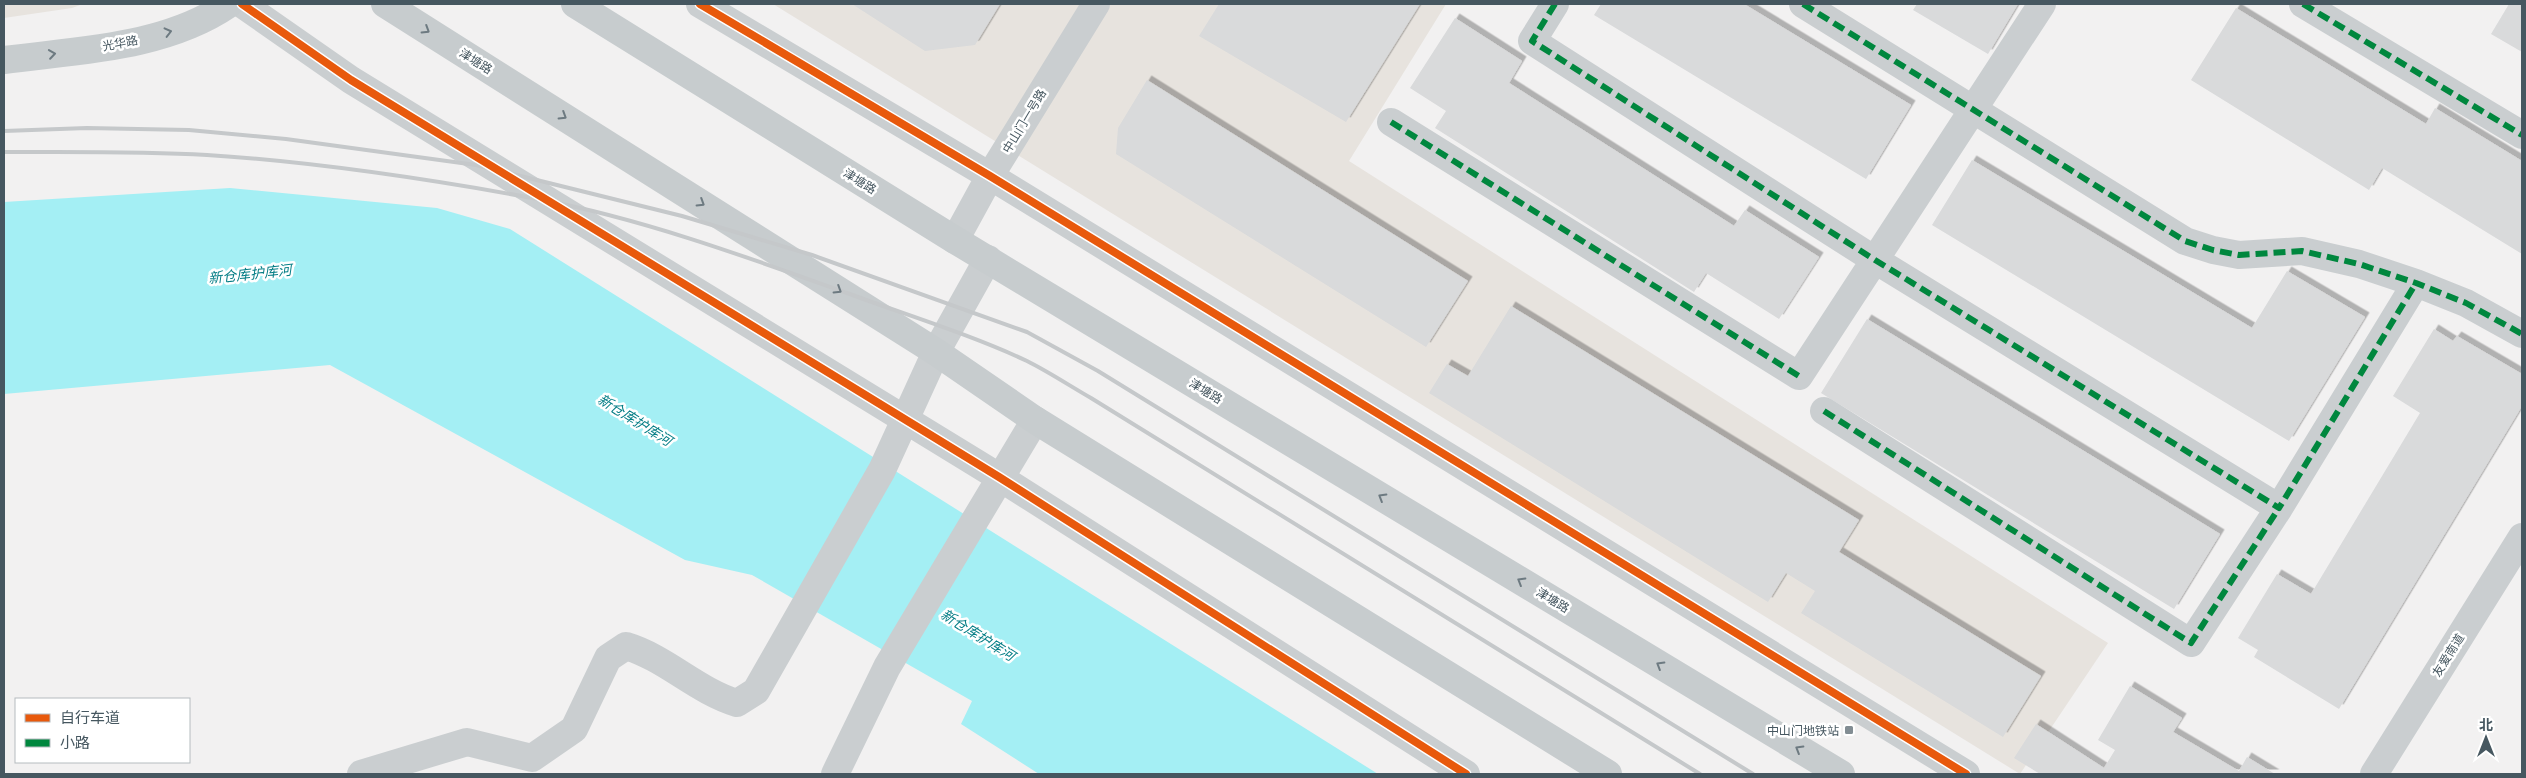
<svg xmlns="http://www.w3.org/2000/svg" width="2526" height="778" font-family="Quicksand,'Noto Sans SC',sans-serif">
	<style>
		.commercial { fill: #e7e3de }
		.water { fill: #a4eff4 }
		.building { fill: #d9dadb; filter: url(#shadow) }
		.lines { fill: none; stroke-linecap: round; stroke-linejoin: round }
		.minor { stroke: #caced0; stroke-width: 28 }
		.major { stroke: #c7ccce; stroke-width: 28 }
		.rail { stroke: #c5c8ca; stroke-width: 4 }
		.quiet { stroke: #00873e; stroke-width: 6; stroke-dasharray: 12 6; stroke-linecap: butt }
		.cycleway-casing { stroke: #fff; stroke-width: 11 }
		.cycleway { stroke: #e8590c; stroke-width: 8 }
		.oneway { stroke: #6d7a81 }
		.poi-dot { fill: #828d93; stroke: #fff; stroke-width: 2 }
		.labels { text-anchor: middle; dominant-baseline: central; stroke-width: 5; stroke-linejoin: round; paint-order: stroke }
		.street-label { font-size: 12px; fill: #465760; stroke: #fff }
		.poi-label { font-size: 12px; fill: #465760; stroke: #fff; text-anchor: end }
		.water-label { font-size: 14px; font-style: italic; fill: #057e86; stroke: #fff }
	</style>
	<defs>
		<filter id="shadow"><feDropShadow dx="4.5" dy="-4.5" stdDeviation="0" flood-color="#0004"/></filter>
	</defs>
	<rect width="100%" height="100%" fill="#f2f1f1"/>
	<!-- commercial -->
	<path class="commercial" d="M4 4H83L72 8 4 18Z
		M773 4H1446L1349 161 2108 643 2020 774Z"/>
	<!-- water -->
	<path class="water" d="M230 188 437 208 510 229 1378 774H1039L961 724 972 701 752 575 685 560 330 365 4 394V202Z"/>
	<!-- building -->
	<path class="building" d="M852 4H1000L975 45 925 51Z
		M1219 4H1420L1346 122 1199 36Z
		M1601 4H1744L1911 105 1866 179 1594 15Z
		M1917 4H2018L1988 54 1913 10Z
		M2509 4H2522V52L2491 34Z
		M2236 8 2426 124 2435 108 2522 161V254L2382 168 2369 190 2191 80Z
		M1455 18 1522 61 1509 83 1734 226 1745 210 1819 257 1779 319 1706 273 1694 292 1435 128 1446 111 1410 88Z
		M1147 80 1468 281 1426 347 1116 154 1118 128Z
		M1972 160 2252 328 2287 271 2365 317 2289 441 1932 225Z
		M1511 306 1859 520 1839 552 2041 676 2003 737 1801 613 1815 591 1786 573 1768 602 1429 393 1447 364 1468 376Z
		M1867 319 2220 534 2174 609 1821 393Z
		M2434 329 2453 341 2457 336 2522 374V406L2339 709 2254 657 2258 650 2238 638 2277 574 2311 594 2420 413 2393 396Z
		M2130 686 2182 718 2173 732 2239 771 2247 757 2275 774H2040L2014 758 2036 724 2104 768 2115 750 2098 740Z"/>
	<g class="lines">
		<!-- minor -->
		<path class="minor" d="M242 4 351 80 999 477 1466 774
			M700 4 990 176 1966 774
			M1555 4 1532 41 1875 260 2279 508 2416 283
			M1803 4 2185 241 2213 250 2239 255 2302 251 2359 264 2416 283 2466 303 2522 334
			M2303 4 2522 135
			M1391 122 1799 376 2042 4
			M955 240 990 176 1096 4
			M1824 411 2191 643 2279 508
			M361 774 467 742 532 758 574 729 608 658 626 646C666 658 697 691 737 703L756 691 882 470 936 352 988 259
			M835 774 887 667 1035 420
			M2374 774 2522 537"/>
		<!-- major -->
		<path class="major" d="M385 4 936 352 1035 420 1608 774
			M575 4 955 240 1841 774
			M4 60C79 50 165 48 229 4"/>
		<!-- rail -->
		<path class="rail" d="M4 131 87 128 189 130 286 139 476 165 682 216 812 255 1027 332 1098 371 1753 774
			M4 152C72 152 140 151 207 155 318 162 429 179 538 199 643 219 747 257 847 293 906 315 969 334 1027 361 1049 372 1070 386 1091 398L1700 774"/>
		<!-- quiet -->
		<path class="quiet" d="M1555 4 1532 41 1875 260 2279 508 2416 283
			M1803 4 2185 241 2213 250 2239 255 2302 251 2359 264 2416 283 2466 303 2522 334
			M2303 4 2522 135
			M1391 122 1799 376
			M1824 411 2191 643 2279 508"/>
		<defs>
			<path id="cycleway" d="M242 4 351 80 999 477 1466 774
				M700 4 990 176 1966 774"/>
		</defs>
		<!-- cycleway casing -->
		<use href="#cycleway" class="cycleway-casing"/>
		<!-- cycleway -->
		<use href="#cycleway" class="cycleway"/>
	</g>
	<!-- one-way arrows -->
	<defs><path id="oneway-chevron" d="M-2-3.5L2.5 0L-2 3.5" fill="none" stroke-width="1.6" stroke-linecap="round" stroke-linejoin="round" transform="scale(1.25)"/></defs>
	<g class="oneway">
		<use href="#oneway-chevron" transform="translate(426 30) rotate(32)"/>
		<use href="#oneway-chevron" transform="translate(168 32) rotate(-14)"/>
		<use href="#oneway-chevron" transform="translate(52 54) rotate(-8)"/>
		<use href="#oneway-chevron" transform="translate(563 116) rotate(32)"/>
		<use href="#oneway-chevron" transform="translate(701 203) rotate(32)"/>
		<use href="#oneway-chevron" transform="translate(838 290) rotate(32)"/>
		<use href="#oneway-chevron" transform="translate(1382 497) rotate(-149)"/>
		<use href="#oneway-chevron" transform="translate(1521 581) rotate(-149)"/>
		<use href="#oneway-chevron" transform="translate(1660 665) rotate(-149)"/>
		<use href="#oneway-chevron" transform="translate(1799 749) rotate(-149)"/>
	</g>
	<!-- markers -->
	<rect class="poi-dot" x="1844" y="725" width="10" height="10" rx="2.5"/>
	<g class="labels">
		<!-- street labels -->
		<g class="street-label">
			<text transform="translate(120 43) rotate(-11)">光华路</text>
			<text transform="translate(476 61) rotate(32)">津塘路</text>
			<text transform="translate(1024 121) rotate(-59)">中山门一号路</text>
			<text transform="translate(860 181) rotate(32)">津塘路</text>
			<text transform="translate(1206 391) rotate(31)">津塘路</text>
			<text transform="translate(1553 600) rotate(31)">津塘路</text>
			<text transform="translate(2448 655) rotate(-58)">友爱南道</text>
		</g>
		<!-- poi labels -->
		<g class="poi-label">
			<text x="1839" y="730">中山门地铁站</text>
		</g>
		<!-- water labels -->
		<g class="water-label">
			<text transform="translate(250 274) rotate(-6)">新仓库护库河</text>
			<text transform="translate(635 420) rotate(32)">新仓库护库河</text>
			<text transform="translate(978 635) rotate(32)">新仓库护库河</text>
		</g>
	</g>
	<!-- border -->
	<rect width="2526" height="778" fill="none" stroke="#465760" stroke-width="10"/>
	<!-- legend -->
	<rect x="15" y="698" width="175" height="65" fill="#ffffff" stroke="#b5bcbf"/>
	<rect x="25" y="714" width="25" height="8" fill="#e8590c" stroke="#b5bcbf"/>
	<text x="60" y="723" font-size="15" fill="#465760">自行车道</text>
	<rect x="25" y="739" width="25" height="8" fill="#00873e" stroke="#b5bcbf"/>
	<text x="60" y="748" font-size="15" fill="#465760">小路</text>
	<!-- north arrow -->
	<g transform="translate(2486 738)" stroke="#ffffff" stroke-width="4" paint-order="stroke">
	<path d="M0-4L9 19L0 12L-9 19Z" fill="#465760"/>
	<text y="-8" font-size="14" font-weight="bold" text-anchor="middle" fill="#465760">北</text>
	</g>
</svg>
